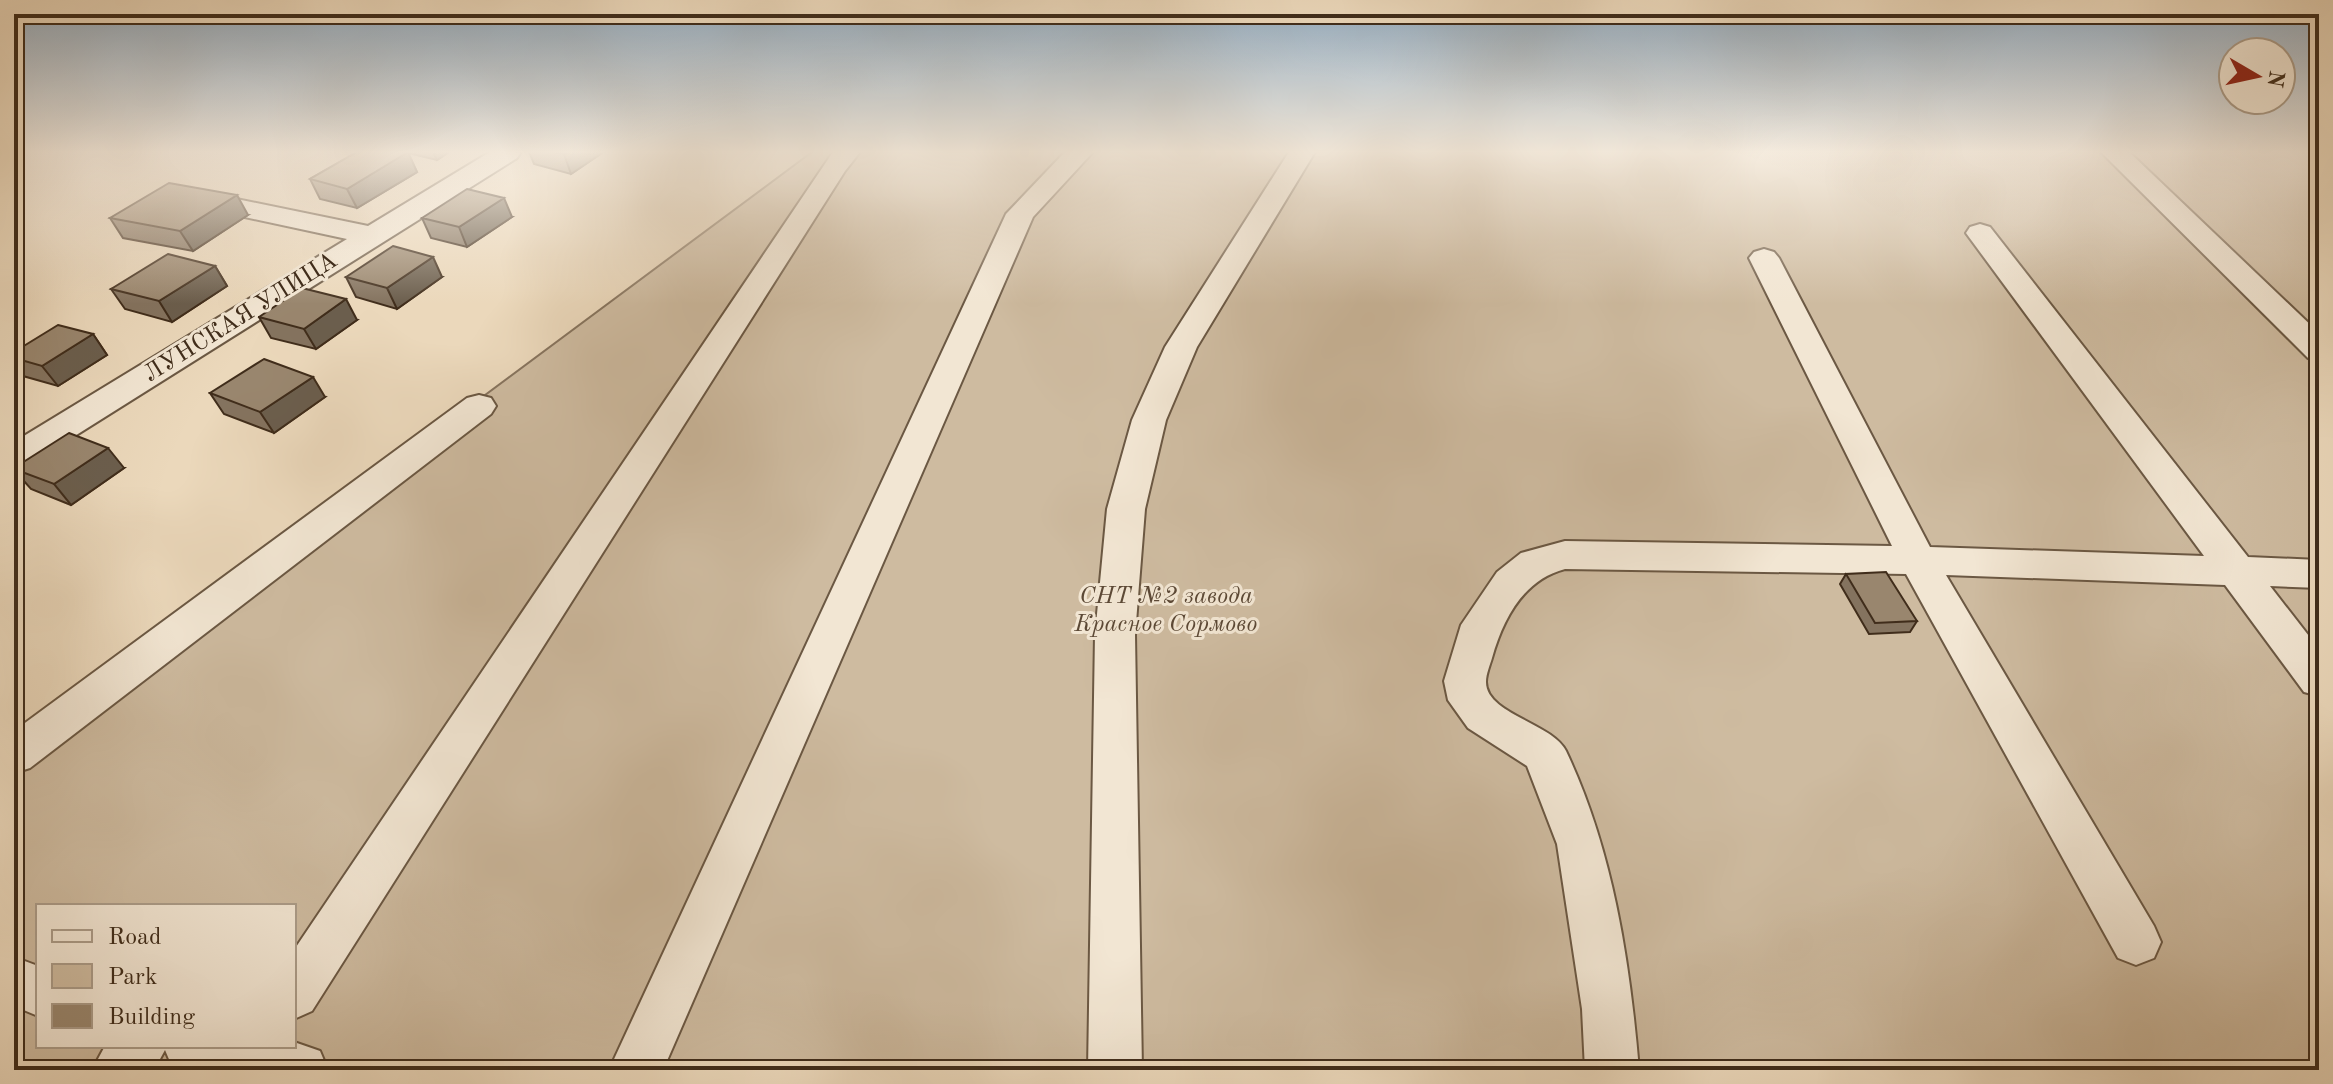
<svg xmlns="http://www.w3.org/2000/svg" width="2333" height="1084" font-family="'Old Standard TT',serif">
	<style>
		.green { fill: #cebba0; stroke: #87745e; stroke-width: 2; fill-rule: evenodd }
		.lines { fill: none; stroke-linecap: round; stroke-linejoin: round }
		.street-casing { stroke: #6b5843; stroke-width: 4 }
		.street { fill: #f2e6d3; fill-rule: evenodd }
		.wall { fill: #84735f; stroke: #402d1b; stroke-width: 2 }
		.shaded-wall { fill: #6b5e4d; stroke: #402d1b; stroke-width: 2 }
		.building { fill: #99866e; stroke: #402d1b; stroke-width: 2 }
		.labels { text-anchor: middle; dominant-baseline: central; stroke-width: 6; stroke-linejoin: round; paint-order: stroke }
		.street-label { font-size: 24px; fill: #402d1b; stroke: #f2e6d3 }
		.park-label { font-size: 24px; font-style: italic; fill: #5c4936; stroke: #f2e6d3 }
	</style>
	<rect width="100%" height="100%" fill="#ebd8bb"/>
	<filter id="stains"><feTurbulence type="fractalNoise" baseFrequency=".0025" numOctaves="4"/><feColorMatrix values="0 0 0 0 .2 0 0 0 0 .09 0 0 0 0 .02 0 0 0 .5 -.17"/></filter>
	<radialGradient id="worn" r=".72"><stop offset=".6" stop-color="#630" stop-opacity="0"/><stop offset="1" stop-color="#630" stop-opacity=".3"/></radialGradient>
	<!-- green -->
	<path class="green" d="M812 152H2319V1070H14V745ZM38 906H294V1046H38Z"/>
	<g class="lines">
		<defs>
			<path id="street" d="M490 152H521L517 158 27 466 14 470V442L347 239 212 210 208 204 212 198 222 196 368 226Z
				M833 152H860L845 171 312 1011 294 1019V950Z
				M1065 152H1093L1033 217 663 1070H609L1006 214Z
				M1289 152H1315L1197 347 1166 420 1145 509 1135 635 1142 1070H1088L1095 635 1107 509 1132 420 1165 347Z
				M2101 152H2129L2319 333V361L2308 358Z
				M1980 224 1990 227 2248 557 2319 560V588L2270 586 2319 649V696L2304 692 2225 585 1946 575 2154 926 2161 942 2154 958 2136 965 2118 958 1906 574 1565 569C1523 580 1503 619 1492 658 1490 665 1486 674 1486 682 1486 714 1552 723 1566 751 1613 850 1630 962 1639 1070H1585L1582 1009 1557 844 1527 766 1468 728 1448 700 1444 681 1461 625 1497 572 1521 553 1565 541 1892 546 1749 258 1754 252 1764 249 1774 252 1779 258 1930 547 2204 556 1966 233 1970 227Z
				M479 395 491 398 496 406 491 414 30 768 14 773V731L467 398Z
				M14 957 38 966V1016L14 1006Z
				M294 1042 320 1051 328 1070H185L171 1064 165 1050 154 1070H92L105 1046H294Z"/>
		</defs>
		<!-- street casing -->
		<use href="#street" class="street-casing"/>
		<!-- street -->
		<use href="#street" class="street"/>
	</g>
	<!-- wall -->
	<path class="wall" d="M357 152H449L437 160 408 153 417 172 357 208 320 199 310 179Z
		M529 152H602V153L571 174 534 164Z
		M248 215 193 251 123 238 110 218Z
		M512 217 467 247 431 238 422 218Z
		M215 266 227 286 172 322 125 309 111 289Z
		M346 277H442L397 309 356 297Z
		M259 317 357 320 316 349 271 338Z
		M93 334 107 355 58 386 23 376 14 365V352Z
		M210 393 325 397 274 433 224 414Z
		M14 468H124L71 505 31 489 14 470Z
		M1846 574 1917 621 1910 632 1869 634 1840 584Z"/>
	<!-- shaded-wall -->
	<path class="shaded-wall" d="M408 152 417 172 357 208 347 189Z
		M433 152H449L437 160Z
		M568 152H602V153L571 174 564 154Z
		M237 195 248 215 193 251 180 231Z
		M504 198 512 217 467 247 459 227Z
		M433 257 442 277 397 309 387 288Z
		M215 266 227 286 172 322 159 301Z
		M346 299 357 320 316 349 304 329Z
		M93 334 107 355 58 386 42 366Z
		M313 377 325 397 274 433 260 412Z
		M108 448 124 468 71 505 54 484Z"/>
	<!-- building -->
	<path class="building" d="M357 152H408L347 189 310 179Z
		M553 152H568L564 154Z
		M169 183 237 195 180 231 110 218Z
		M467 189 504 198 459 227 422 218Z
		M393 246 433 257 387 288 346 277Z
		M168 254 215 266 159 301 111 289Z
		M302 288 346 299 304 329 259 317Z
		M58 325 93 334 42 366 14 358V352Z
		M264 359 313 377 260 412 210 393Z
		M69 433 108 448 54 484 14 469V468Z
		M1886 572 1917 621 1875 623 1846 574Z
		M160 1063 212 1070H155Z"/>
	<!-- sky -->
	<linearGradient id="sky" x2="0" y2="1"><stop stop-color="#92abc0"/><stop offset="0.5" stop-color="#f6ede0"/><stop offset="1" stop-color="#f6ede0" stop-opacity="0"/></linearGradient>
	<rect width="2333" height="304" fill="url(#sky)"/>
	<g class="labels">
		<!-- street labels -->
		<g class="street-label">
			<text transform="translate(241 318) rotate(-32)">ЛУНСКАЯ УЛИЦА</text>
		</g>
		<!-- park labels -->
		<g class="park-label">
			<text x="1166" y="597">СНТ №2 завода<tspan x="1166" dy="28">Красное Сормово</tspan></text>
		</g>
	</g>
	<!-- margin -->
	<rect width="2333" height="1084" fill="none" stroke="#ebd8bb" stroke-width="48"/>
	<rect x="16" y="16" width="2301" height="1052" fill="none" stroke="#402d1b" stroke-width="4"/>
	<rect x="24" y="24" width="2285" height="1036" fill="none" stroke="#402d1b" stroke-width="2"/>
	<!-- legend -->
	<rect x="36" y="904" width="260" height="144" fill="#f2e6d3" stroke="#ab9c89" stroke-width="2"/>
	<rect x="52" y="930" width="40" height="12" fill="#f2e6d3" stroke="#ab9c89" stroke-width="2"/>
	<text x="108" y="944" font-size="24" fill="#402d1b">Road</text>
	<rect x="52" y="964" width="40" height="24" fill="#cebba0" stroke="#ab9c89" stroke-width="2"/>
	<text x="108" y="984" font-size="24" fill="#402d1b">Park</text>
	<rect x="52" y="1004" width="40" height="24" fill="#99866e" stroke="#ab9c89" stroke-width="2"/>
	<text x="108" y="1024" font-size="24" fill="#402d1b">Building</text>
	<!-- north arrow -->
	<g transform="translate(2257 76) rotate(99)"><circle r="38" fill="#f2e6d3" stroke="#ab9c89" stroke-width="2"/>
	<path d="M0-6L14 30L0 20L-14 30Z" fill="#8f2418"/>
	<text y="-12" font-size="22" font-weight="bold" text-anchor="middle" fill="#402d1b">N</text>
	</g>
	<rect width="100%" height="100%" filter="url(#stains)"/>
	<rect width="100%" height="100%" fill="url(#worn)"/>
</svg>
